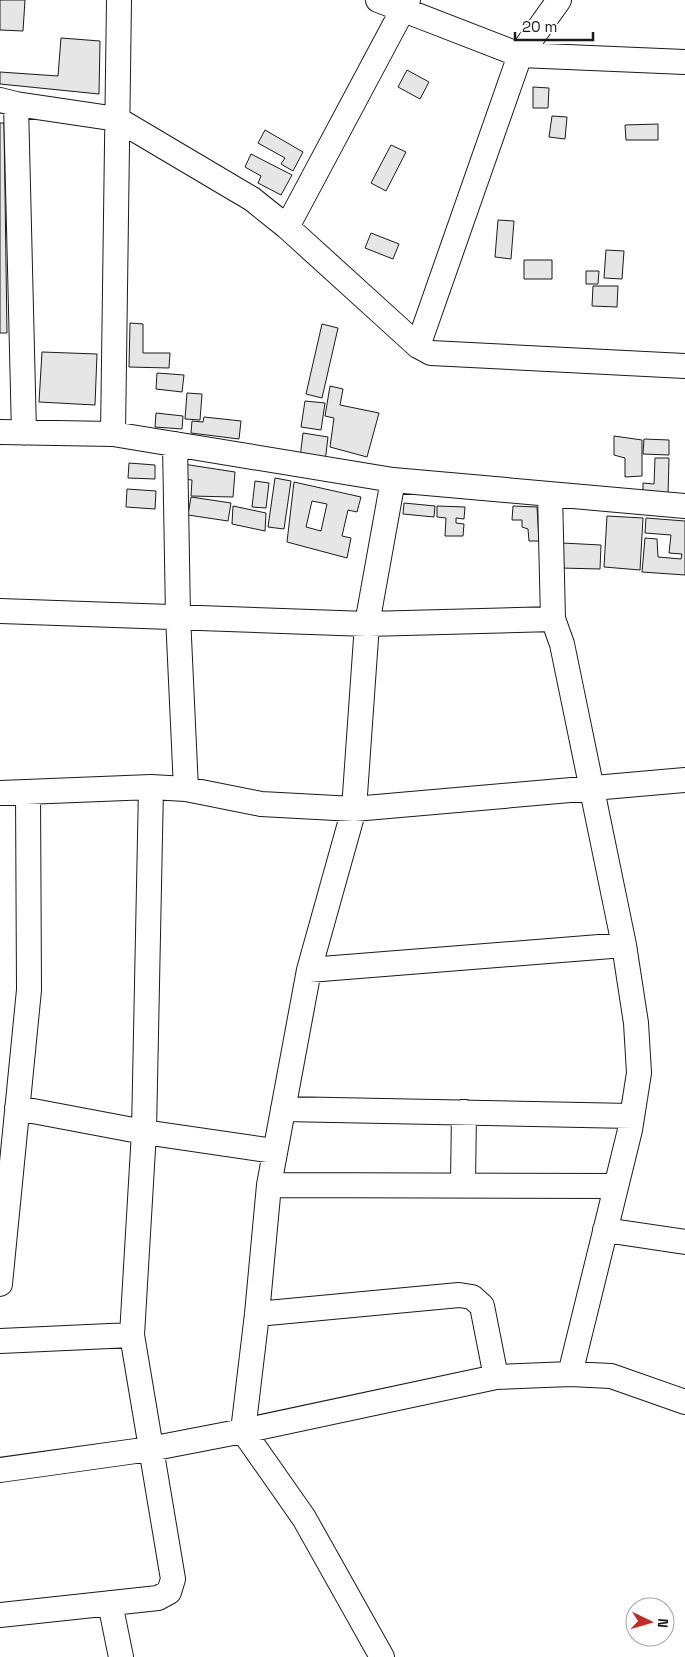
<svg xmlns="http://www.w3.org/2000/svg" width="685" height="1657" font-family="'Space Grotesk',sans-serif">
	<style>
		.building { fill: #e6e6e6; stroke: #1a1a1a; fill-rule: evenodd }
		.lines { fill: none; stroke-linecap: round; stroke-linejoin: round }
		.minor-casing { stroke: #1a1a1a; stroke-width: 26 }
		.minor { stroke: #fff; stroke-width: 24 }
	</style>
	<rect width="100%" height="100%" fill="#fff"/>
	<!-- building -->
	<path class="building" d="M0 0H25L23 31 0 30Z
		M61 38 100 41 99 94 0 84V72L58 76Z
		M407 70 429 82 420 99 398 87Z
		M533 87 549 88 548 108H533Z
		M552 116 567 117 565 139 549 137Z
		M0 123H4L7 333H0Z
		M658 124V140H626L625 125Z
		M265 130 303 152 293 171 281 164 285 158 258 143Z
		M391 145 406 152 386 191 371 183Z
		M251 154 292 175 281 195 258 183 261 176 245 167Z
		M498 220 514 221 511 259 495 257Z
		M371 233 399 244 393 259 365 248Z
		M606 250 624 251 622 279 604 278Z
		M524 260H552V279H524Z
		M586 271H599L598 284H586Z
		M593 286H618L617 307 592 306Z
		M130 323 143 324V353H170L169 368 129 367Z
		M322 324 338 328 322 398 306 394Z
		M42 352 97 354 95 405 39 402Z
		M157 373 184 375 182 392 156 389Z
		M330 386 343 389 340 405 379 413 367 457 330 447 334 418 325 416Z
		M187 393 202 394 200 420 185 419Z
		M305 401 325 403 321 430 301 427Z
		M156 413 183 416 182 429 155 427Z
		M204 417 241 421 239 439 191 433 192 421 203 422Z
		M303 433 328 437 325 462 300 458Z
		M614 436 642 440V476L625 477V458L614 455Z
		M644 439 669 440V455L643 454Z
		M655 458H669L668 496 643 495V483L654 484Z
		M129 463 155 465V479L128 478Z
		M183 464 235 472 233 497 191 496 192 480 182 479Z
		M275 478 291 481 284 529 268 527Z
		M255 481 269 483 266 508 252 507Z
		M294 482 361 497 357 512 348 510 342 536 351 538 347 558 287 542ZM312 501 327 504 321 531 306 527Z
		M127 489 156 491 155 509 126 507Z
		M191 497 231 503 228 521 188 515Z
		M404 503 435 506 434 517 403 514Z
		M233 506 266 513 265 531 232 524Z
		M437 506 465 507 464 519 456 518V523L464 524 463 536H445L446 518 437 517Z
		M513 506 537 507 539 541H529L528 529 522 527V520H512Z
		M607 516 643 518 640 570 604 567Z
		M646 518 685 521V575L642 572 645 538 657 539 658 557 681 559 682 554 669 553 671 535 645 533Z
		M562 543 601 545 600 569 561 568Z"/>
	<g class="lines">
		<defs>
			<path id="minor" d="M378 0 520 55 685 62
				M0 100 16 104 117 119 252 199 287 227 418 346 431 353 685 366
				M16 104 24 433
				M287 227 408 0
				M418 346 520 55 559 0
				M0 432 113 434 393 480 685 506
				M113 434 119 0
				M175 444 178 616 186 789
				M550 494 553 619 562 644 624 945 636 1023 639 1073 630 1130 570 1374
				M0 611 367 624 553 619
				M0 793 151 787 186 789 261 804 354 809 685 780
				M309 970 624 945
				M17 1108 144 1132 274 1151
				M283 1109 631 1116
				M463 1184 464 1112
				M269 1185 616 1186
				M605 1230 685 1242
				M0 1284 29 990 28 792
				M257 1314 459 1295 472 1297 482 1306 496 1377
				M0 1341 132 1335
				M0 1470 150 1449 243 1431 496 1377 570 1374 611 1376 685 1402
				M110 1603 121 1657
				M0 1615 158 1598 169 1592 173 1579 132 1335 144 1132 151 787
				M382 1657 304 1518 243 1431 257 1314 269 1185 309 970 354 809 367 624 393 480"/>
		</defs>
		<!-- minor casing -->
		<use href="#minor" class="minor-casing"/>
		<!-- minor -->
		<use href="#minor" class="minor"/>
	</g>
	<!-- north arrow -->
	<g transform="translate(650 1622) rotate(95)"><circle r="24" fill="#ffffff" stroke="#a3a3a3"/>
	<path d="M0-4L9 19L0 12L-9 19Z" fill="#c62828"/>
	<text y="-8" font-size="14" font-weight="bold" text-anchor="middle" fill="#1a1a1a">N</text>
	</g>
	<!-- scale -->
	<path d="M515 32v8h78v-8" fill="none" stroke="#1a1a1a" stroke-width="2.5"/>
	<text x="522" y="32" font-size="15" fill="#1a1a1a" stroke="#ffffff" stroke-width="4" paint-order="stroke">20 m</text>
</svg>
